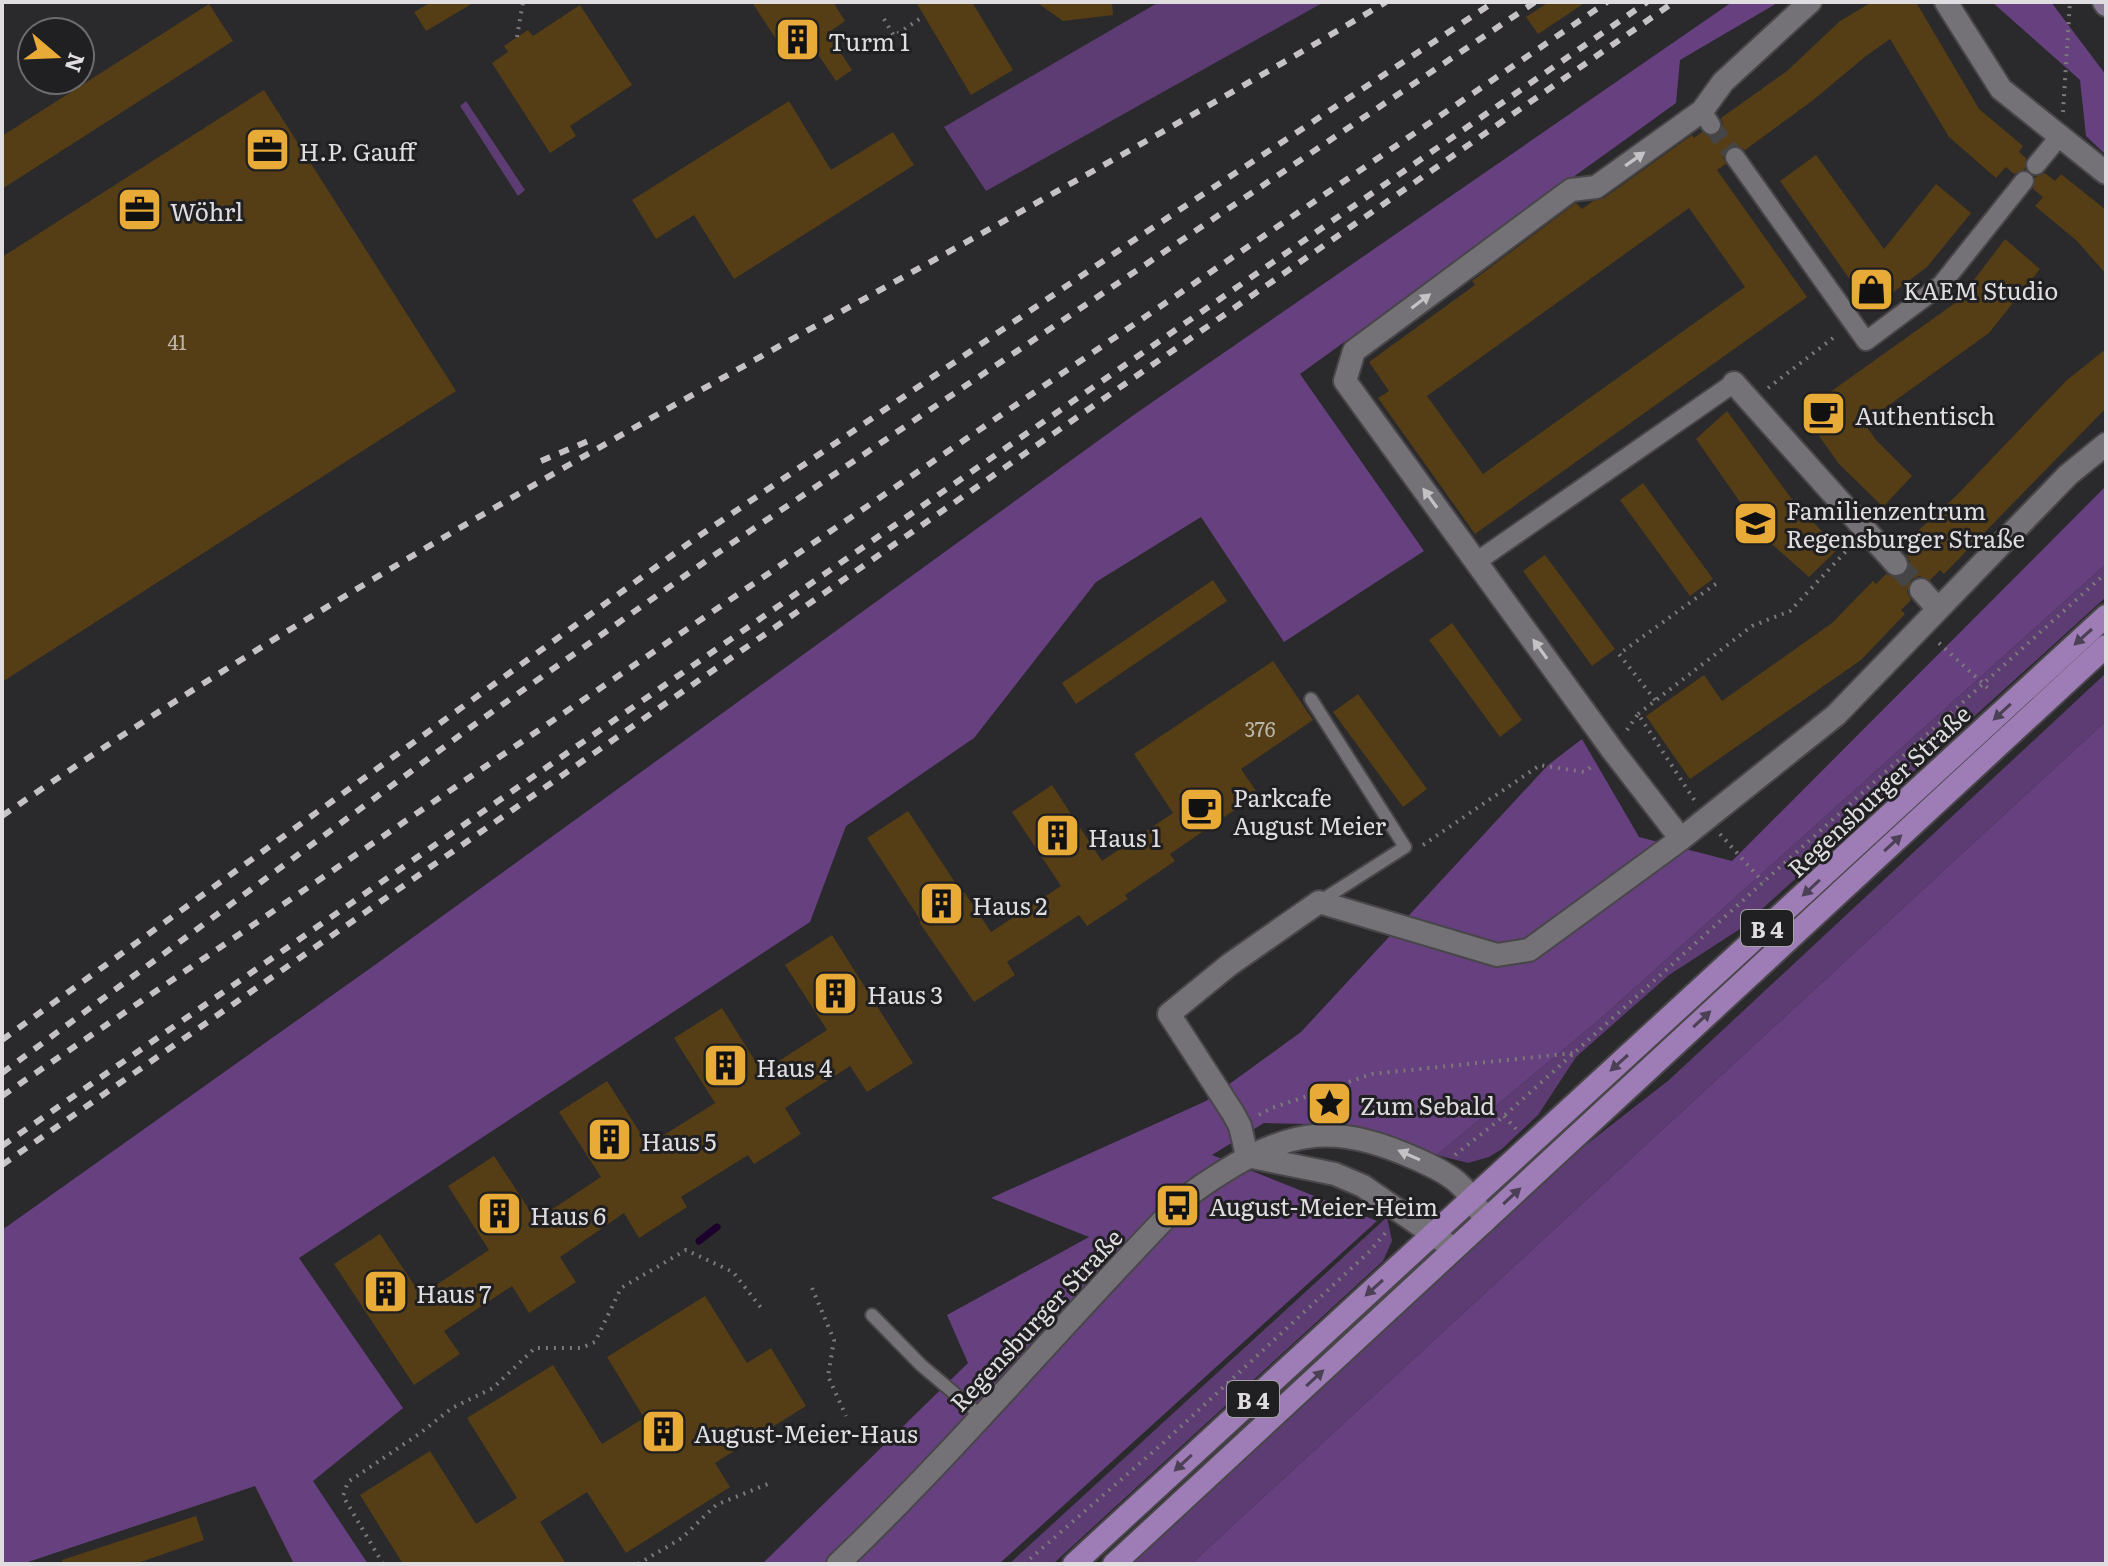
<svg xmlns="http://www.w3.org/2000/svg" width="2108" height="1566" font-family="Literata,serif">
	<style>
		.green { fill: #5c3c72 }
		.forest { fill: #66407f }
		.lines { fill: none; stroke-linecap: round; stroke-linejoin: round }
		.stream { stroke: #1d012d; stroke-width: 7 }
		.building { fill: #553e15; fill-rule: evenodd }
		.pedestrian-tunnel { stroke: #454446; stroke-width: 18; stroke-dasharray: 18 9; stroke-linecap: butt }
		.minor-tunnel { stroke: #454446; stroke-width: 22; stroke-dasharray: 22 11; stroke-linecap: butt }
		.service-casing { stroke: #484649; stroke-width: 16 }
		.pedestrian-casing { stroke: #484649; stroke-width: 22 }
		.minor-casing { stroke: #484649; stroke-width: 26 }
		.secondary-casing { stroke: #484649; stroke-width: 26 }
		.primary-casing { stroke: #484649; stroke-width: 26 }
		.path { stroke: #7b797b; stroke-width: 4; stroke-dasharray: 2 6; stroke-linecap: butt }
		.service { stroke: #747276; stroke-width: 12 }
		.pedestrian { stroke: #747276; stroke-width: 18 }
		.minor { stroke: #747276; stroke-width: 22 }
		.secondary { stroke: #897796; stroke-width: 22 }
		.primary { stroke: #9e7cb6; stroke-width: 22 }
		.rail { stroke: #c4c2c4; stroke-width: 6; stroke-dasharray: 10 10; stroke-linecap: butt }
		.oneway { fill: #c4c2c5 }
		.oneway2 { fill: #4c4056 }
		.labels { text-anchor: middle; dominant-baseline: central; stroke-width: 6; stroke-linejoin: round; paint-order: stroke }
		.number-label { font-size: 20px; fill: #bcb5ac }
		.shield { fill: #201f22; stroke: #a6a4a6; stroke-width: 2 }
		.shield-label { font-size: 22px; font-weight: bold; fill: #dfdddf }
		.poi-label { font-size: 24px; fill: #dfdddf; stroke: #201f22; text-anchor: start }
		.street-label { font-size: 24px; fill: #dfdddf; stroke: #201f22 }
	</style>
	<rect width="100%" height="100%" fill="#2a292b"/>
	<!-- green -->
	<path class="green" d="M1159 2H1324L986 191 944 127Z
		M466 101 525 190 518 196 460 106Z
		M2106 564V597L1740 929 1669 975 1576 1057 1538 1115 1502 1149 1489 1157 1468 1163 1437 1155 1599 1020Z
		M2106 673V721L1191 1564H1131L1582 1148 1669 1080Z
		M1387 1217 1392 1241 1383 1261 1053 1564H1009Z"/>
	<!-- forest -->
	<path class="forest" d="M1732 2H1779L1680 60 1676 103 1300 374 1424 551 1284 642 1201 517 1096 582 974 738 846 826 810 922 299 1258 403 1408 313 1481 368 1564H294L255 1486 22 1564H2V1230L379 962 1135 414Z
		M1992 2H2051L2106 75V155L2086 136 2080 80Z
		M2106 486V564L1599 1020 1437 1155 1353 1125 1264 1123 1212 1155 1377 1221 999 1564H762L968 1363 947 1315 1089 1237 991 1198 1206 1101 1301 1032 1548 765 1582 739 1639 837 1732 861Z
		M2106 721V1564H1191Z"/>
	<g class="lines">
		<!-- stream -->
		<path class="stream" d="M699 1241 717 1227"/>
	</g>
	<!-- building -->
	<path class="building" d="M431 2H475L426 31 414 12Z
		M752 2H833L845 21 828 33 852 70 836 81 811 44 788 58Z
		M916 2H972L1013 70 971 95Z
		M1036 2H1112L1113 15 1063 21Z
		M1549 2H1586L1538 34 1526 17Z
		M1872 2H1916L1979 109 2023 146 2019 152 2026 158 2025 169 2014 174 2006 167 1996 178 1949 137 1890 39 1866 56 1812 101 1745 150 1735 145 1727 148 1723 157 1726 164 1717 170 1807 297 1475 534 1378 398 1389 391 1369 362 1475 285 1472 281 1576 203 1582 209 1593 201 1604 198 1692 135 1694 138 1702 132 1711 137 1718 135 1723 125 1721 118 1787 71 1840 21ZM1689 208 1745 287 1483 474 1427 396Z
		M209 4 233 41 2 189V136Z
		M580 5 632 85 570 126 576 136 550 153 492 63 508 52 504 46 528 30 533 36Z
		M264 90 456 391 2 682V257Z
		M789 101 831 170 893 132 914 165 734 279 694 215 656 239 632 200Z
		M1816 155 1884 249 1936 184 1971 213 1927 267 1871 309 1780 181Z
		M2045 173 2055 181 2061 174 2106 210V274L2077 241 2035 206 2043 197 2033 189 2035 177Z
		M2005 239 2040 269 1989 333 1864 423 1876 440 1912 476 1883 507 1839 464 1802 412 1958 301Z
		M2106 349V408L1944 574 1940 570 1930 580 1919 576 1911 580 1907 592 1911 600 1901 610 1905 614 1861 660 1690 779 1646 716 1704 675 1722 701 1832 623 1873 581 1876 584 1886 574 1898 578 1905 575 1910 562 1906 554 1916 543 1910 538 1957 495 2067 380Z
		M1727 411 1791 498 1838 549 1809 577 1766 539 1696 439Z
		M1643 483 1713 579 1690 596 1620 500Z
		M1545 555 1615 649 1592 666 1523 571Z
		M1213 580 1227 601 1076 704 1062 683Z
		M1452 623 1522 720 1500 737 1429 640Z
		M1273 661 1313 720 1241 769 1258 794 1170 854 1175 861 1125 895 1128 899 1087 926 1079 915 1007 962 1015 975 974 1002 919 922 921 921 867 838 908 811 962 893 964 892 991 932 1061 886 1012 812 1052 785 1102 861 1173 813 1134 754Z
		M1358 694 1427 789 1403 807 1333 712Z
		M832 935 913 1063 867 1092 850 1066 785 1108 801 1134 754 1164 748 1155 681 1197 687 1207 639 1238 624 1213 560 1257 576 1282 529 1313 512 1286 444 1331 460 1354 414 1385 334 1264 380 1234 421 1295 489 1250 448 1186 494 1156 536 1220 601 1177 559 1112 607 1081 648 1145 715 1103 674 1038 722 1008 762 1072 827 1030 785 965Z
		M705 1296 747 1363 771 1348 806 1406 715 1463 730 1487 626 1553 587 1492 540 1522 566 1564H403L360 1495 430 1451 476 1524 517 1498 467 1418 553 1365 602 1444 644 1418 607 1357Z
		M196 1516 204 1540 135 1564H62V1560Z"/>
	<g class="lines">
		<!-- pedestrian-tunnel -->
		<path class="pedestrian-tunnel" d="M1711 125 1735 157"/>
		<!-- minor-tunnel -->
		<path class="minor-tunnel" d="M1896 564 1921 590"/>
		<defs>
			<path id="service" d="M1311 699 1405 847 1319 902
				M872 1315 921 1365 981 1416"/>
			<path id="pedestrian" d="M1702 111 1711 125
				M1735 157 1866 341 1941 285 2024 181
				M2036 165 2059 137
				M1476 562 1734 383"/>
			<path id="minor" d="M1946 2 2001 89 2106 173
				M1734 383 1896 564
				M1921 590 1937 608
				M1681 839 1836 715 2068 475 2106 444
				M1247 1156 1240 1126 1233 1113 1169 1014 1229 965 1319 902 1497 955 1529 950 1681 839 1613 751 1345 381 1354 351 1571 190 1596 187 1702 111 1723 82 1810 2
				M1247 1156 1335 1174 1363 1186 1447 1244
				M838 1564C957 1450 1063 1323 1178 1205 1191 1192 1207 1182 1223 1172 1292 1128 1339 1124 1414 1158 1451 1174 1467 1184 1485 1221"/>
			<path id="secondary" d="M2104 2 2106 5"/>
			<path id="primary" d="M1074 1564 2106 616
				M1114 1564 2106 646"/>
		</defs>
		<!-- service casing -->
		<use href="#service" class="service-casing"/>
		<!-- pedestrian casing -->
		<use href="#pedestrian" class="pedestrian-casing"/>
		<!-- minor casing -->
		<use href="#minor" class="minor-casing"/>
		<!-- secondary casing -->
		<use href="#secondary" class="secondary-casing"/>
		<!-- primary casing -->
		<use href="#primary" class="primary-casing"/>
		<!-- path -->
		<path class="path" d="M884 19 894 36 924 16
			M517 37 523 2
			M2063 112 2070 2
			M1768 388 1837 335
			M1939 643 1991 691
			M1655 700 1619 654 1717 583
			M1638 714 1752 626 1790 611 1850 547
			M1627 730 1638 714 1695 801
			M1720 834 1763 882
			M1423 845 1540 765 1584 772 1594 765
			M1259 1115 1272 1108 1372 1074 1574 1053
			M1504 1116 1516 1129
			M1455 1155 1504 1116 2106 573
			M812 1288 834 1340 828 1376 846 1416
			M383 1564 343 1496 348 1482 419 1434 452 1408 493 1388 535 1348H581L595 1342 621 1288 686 1250 733 1272 762 1309
			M638 1564 682 1538 716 1505 770 1483
			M1024 1564 1161 1445 1370 1251 1388 1230"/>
		<!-- service -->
		<use href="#service" class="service"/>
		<!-- pedestrian -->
		<use href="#pedestrian" class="pedestrian"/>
		<!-- minor -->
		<use href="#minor" class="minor"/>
		<!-- secondary -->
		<use href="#secondary" class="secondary"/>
		<!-- primary -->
		<use href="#primary" class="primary"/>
		<!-- rail -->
		<path class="rail" d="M541 461 593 439
			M2 816C444 512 926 276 1386 2
			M2 1040 696 538 1140 236 1494 2
			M2 1073 482 719 713 556 1535 2
			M2 1096 1607 2
			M2 1146 1647 2
			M2 1165 1674 2"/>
	</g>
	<!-- one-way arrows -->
	<defs><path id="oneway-solid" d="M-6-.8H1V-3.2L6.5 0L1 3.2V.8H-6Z" transform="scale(2)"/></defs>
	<g class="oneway">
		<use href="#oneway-solid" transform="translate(1635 159) rotate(-35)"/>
		<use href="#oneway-solid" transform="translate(1421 301) rotate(-37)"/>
		<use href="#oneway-solid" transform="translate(1430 498) rotate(-126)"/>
		<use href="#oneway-solid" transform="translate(1540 649) rotate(-126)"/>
		<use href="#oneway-solid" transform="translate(1409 1155) rotate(-156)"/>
	</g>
	<g class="oneway2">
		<use href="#oneway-solid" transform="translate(2083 637) rotate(138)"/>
		<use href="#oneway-solid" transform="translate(2002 712) rotate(137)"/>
		<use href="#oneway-solid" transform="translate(1893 843) rotate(-43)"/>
		<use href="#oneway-solid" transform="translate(1811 888) rotate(137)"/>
		<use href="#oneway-solid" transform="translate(1702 1019) rotate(-43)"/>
		<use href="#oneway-solid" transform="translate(1619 1063) rotate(138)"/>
		<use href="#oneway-solid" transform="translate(1512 1196) rotate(-43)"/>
		<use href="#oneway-solid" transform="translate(1374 1288) rotate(138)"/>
		<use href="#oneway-solid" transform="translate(1315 1378) rotate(-43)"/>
		<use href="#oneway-solid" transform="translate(1183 1463) rotate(137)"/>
	</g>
	<!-- icons -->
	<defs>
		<symbol id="building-square" viewBox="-11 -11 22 22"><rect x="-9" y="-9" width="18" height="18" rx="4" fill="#e9ab38" stroke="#201f22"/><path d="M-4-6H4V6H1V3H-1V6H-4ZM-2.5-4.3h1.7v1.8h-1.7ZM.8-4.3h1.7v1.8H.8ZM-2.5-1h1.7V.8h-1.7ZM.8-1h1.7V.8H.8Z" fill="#111"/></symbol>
		<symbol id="office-square" viewBox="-11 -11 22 22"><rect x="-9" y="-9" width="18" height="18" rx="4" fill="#e9ab38" stroke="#201f22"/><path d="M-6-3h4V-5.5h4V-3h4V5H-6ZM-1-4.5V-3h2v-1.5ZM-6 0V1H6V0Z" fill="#111"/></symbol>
		<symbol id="shop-square" viewBox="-11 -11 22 22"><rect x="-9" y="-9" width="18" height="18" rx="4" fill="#e9ab38" stroke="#201f22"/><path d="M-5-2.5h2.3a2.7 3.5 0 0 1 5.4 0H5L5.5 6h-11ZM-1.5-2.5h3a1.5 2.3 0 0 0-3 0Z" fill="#111"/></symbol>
		<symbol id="cafe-square" viewBox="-11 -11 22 22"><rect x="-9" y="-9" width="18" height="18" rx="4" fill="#e9ab38" stroke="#201f22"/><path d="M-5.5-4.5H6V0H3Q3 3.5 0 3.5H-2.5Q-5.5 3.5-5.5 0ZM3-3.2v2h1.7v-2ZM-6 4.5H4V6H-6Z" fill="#111"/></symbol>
		<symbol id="school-square" viewBox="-11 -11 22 22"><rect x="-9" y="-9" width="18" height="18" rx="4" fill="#e9ab38" stroke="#201f22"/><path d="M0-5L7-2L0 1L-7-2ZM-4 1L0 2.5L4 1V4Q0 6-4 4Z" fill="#111"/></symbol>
		<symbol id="sight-square" viewBox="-11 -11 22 22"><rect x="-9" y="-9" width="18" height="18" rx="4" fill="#e9ab38" stroke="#201f22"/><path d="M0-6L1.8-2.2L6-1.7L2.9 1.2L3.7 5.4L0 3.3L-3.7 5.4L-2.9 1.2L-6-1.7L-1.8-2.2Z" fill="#111"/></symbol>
		<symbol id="bus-square" viewBox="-11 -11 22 22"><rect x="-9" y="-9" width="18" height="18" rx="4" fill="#e9ab38" stroke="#201f22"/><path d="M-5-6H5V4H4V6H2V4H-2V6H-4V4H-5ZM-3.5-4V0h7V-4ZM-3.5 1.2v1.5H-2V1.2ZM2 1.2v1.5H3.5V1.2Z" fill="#111"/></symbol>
	</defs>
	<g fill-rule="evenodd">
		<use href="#building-square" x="772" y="14" width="51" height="51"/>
		<use href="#office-square" x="242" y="124" width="51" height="51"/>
		<use href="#office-square" x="114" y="184" width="51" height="51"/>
		<use href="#shop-square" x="1846" y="264" width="51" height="51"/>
		<use href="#cafe-square" x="1798" y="388" width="51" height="51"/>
		<use href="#school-square" x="1730" y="498" width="51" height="51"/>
		<use href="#cafe-square" x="1176" y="784" width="51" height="51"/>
		<use href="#building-square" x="1032" y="810" width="51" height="51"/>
		<use href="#building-square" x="916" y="878" width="51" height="51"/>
		<use href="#building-square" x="810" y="968" width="51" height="51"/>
		<use href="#building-square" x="700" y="1040" width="51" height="51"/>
		<use href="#sight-square" x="1304" y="1078" width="51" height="51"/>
		<use href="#building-square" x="584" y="1114" width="51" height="51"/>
		<use href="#bus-square" x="1152" y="1180" width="51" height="51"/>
		<use href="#building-square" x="474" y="1188" width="51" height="51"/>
		<use href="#building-square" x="360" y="1266" width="51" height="51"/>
		<use href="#building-square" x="638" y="1406" width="51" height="51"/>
	</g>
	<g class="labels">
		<!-- number labels -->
		<g class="number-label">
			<text x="177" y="341">41</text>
			<text x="1260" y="728">376</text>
		</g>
		<!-- shield labels -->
		<g class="shield">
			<rect x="1741" y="910" width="52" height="36" rx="6"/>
			<rect x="1227" y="1381" width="52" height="36" rx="6"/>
		</g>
		<g class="shield-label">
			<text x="1767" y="928">B 4</text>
			<text x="1253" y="1399">B 4</text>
		</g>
		<!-- poi labels -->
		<g class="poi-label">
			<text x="828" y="40">Turm 1</text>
			<text x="299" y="150">H.P. Gauff</text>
			<text x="170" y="210">Wöhrl</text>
			<text x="1903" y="289">KAEM Studio</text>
			<text x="1855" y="414">Authentisch</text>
			<text x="1786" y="509">Familienzentrum<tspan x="1786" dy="28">Regensburger Straße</tspan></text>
			<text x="1233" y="796">Parkcafe<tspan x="1233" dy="28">August Meier</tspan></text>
			<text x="1088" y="836">Haus 1</text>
			<text x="972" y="904">Haus 2</text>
			<text x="867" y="993">Haus 3</text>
			<text x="756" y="1066">Haus 4</text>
			<text x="1360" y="1104">Zum Sebald</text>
			<text x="641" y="1140">Haus 5</text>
			<text x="1209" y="1205">August-Meier-Heim</text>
			<text x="530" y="1214">Haus 6</text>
			<text x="416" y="1292">Haus 7</text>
			<text x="694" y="1432">August-Meier-Haus</text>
		</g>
		<!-- street labels -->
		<g class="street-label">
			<text transform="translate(1878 790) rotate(-43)">Regensburger Straße</text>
			<text transform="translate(1035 1319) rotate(-47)">Regensburger Straße</text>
		</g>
	</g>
	<!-- border -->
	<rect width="2108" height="1566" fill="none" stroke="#dfdddf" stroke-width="8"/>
	<!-- north arrow -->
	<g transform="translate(56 56) rotate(109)"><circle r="38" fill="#201f22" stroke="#6c6b6e" stroke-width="2"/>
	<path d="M0-6L14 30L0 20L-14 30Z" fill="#e9ab38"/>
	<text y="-12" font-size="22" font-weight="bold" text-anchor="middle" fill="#dfdddf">N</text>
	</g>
</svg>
